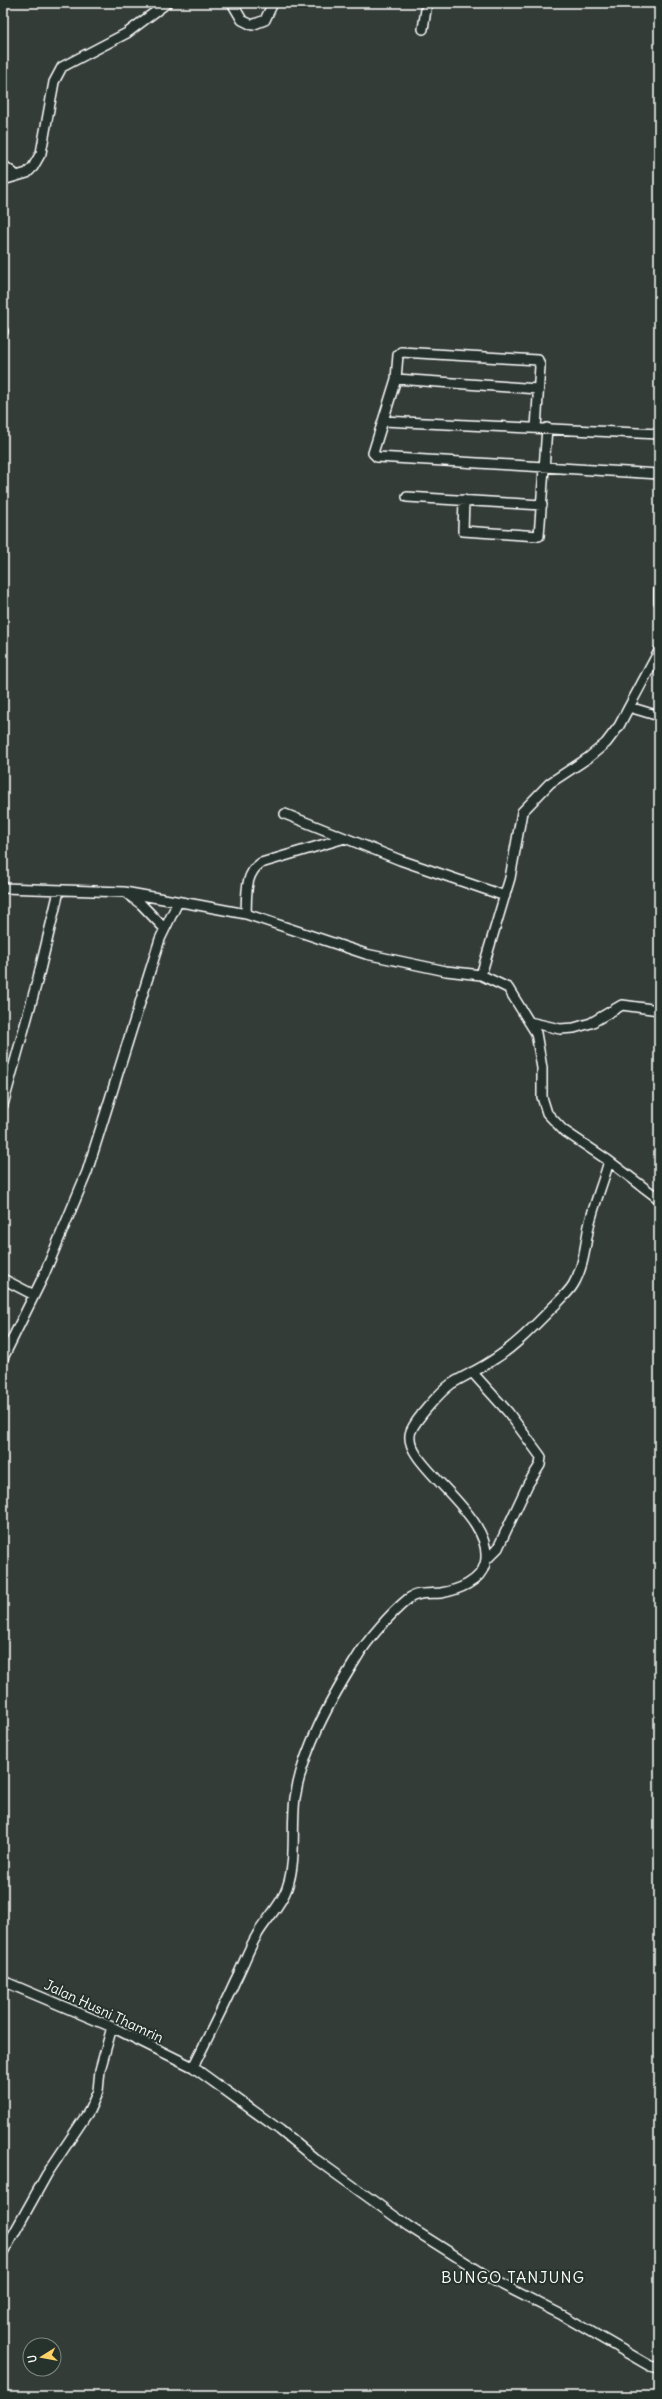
<svg xmlns="http://www.w3.org/2000/svg" width="662" height="2399" font-family="Delius,sans-serif">
	<style>
		.lines { fill: none; stroke-linecap: round; stroke-linejoin: round }
		.minor-casing { stroke: #fff; stroke-width: 12 }
		.minor { stroke: #26332d; stroke-width: 9 }
		.labels { text-anchor: middle; dominant-baseline: central; stroke-width: 4; stroke-linejoin: round; paint-order: stroke }
		.street-label { font-size: 14px; fill: #fff; stroke: #26332d }
		.quarter-label { font-size: 16px; letter-spacing: 1px; fill: #fff; stroke: #26332d }
	</style>
	<rect width="100%" height="100%" fill="#343c38"/>
	<filter id="ink" filterUnits="userSpaceOnUse"><feTurbulence type="fractalNoise" baseFrequency=".025" numOctaves="2"/><feDisplacementMap in="SourceGraphic" scale="8" xChannelSelector="R" yChannelSelector="G"/><feConvolveMatrix kernelMatrix="1 2 1 2 8 2 1 2 1" color-interpolation-filters="sRGB"/></filter>
	<g filter="url(#ink)">
		<g class="lines">
			<defs>
				<path id="minor" d="M232 3 242 20 252 25 265 20 273 3
					M423 29 427 3
					M3 165 17 176
					M3 180 27 173 33 167 41 153 54 82 62 67 127 33 167 3
					M3 331V332
					M396 379 538 389
					M383 421 659 434
					M536 428 540 366 538 360 401 352 398 355 396 379 373 453 377 457 659 474
					M407 497 542 505
					M464 500 463 531 539 536 547 428
					M659 590V602
					M659 651 629 707 659 716
					M629 707 619 726 606 743 588 758 550 783 522 812 510 878 481 975 508 988 536 1033 542 1068V1097L547 1113 563 1130 609 1161C603 1183 594 1204 589 1226 585 1246 584 1267 573 1285 568 1293 560 1300 554 1306 534 1326 515 1347 490 1362 478 1370 464 1376 451 1384 440 1392 416 1419 411 1431 398 1463 498 1515 485 1564 480 1582 458 1590 441 1593 429 1594 417 1592 408 1599 391 1613 367 1640 356 1659 330 1701 303 1749 295 1798 291 1828 297 1860 287 1888 281 1906 266 1919 257 1935 248 1950 243 1966 235 1981 222 2010 207 2039 193 2067L280 2130 314 2158 408 2226 495 2281 562 2315 650 2366 659 2368
					M285 814 345 838
					M3 888 124 892 198 905 246 914 366 954 446 971 481 975
					M126 893 141 904 165 929
					M246 914C247 896 244 874 261 863L345 838 400 860 505 896
					M529 1022 560 1029 574 1028 591 1023 622 1005 659 1010
					M3 1105 38 978 59 891
					M609 1161 659 1199
					M3 1279 34 1295
					M3 1358 43 1277 87 1172 160 939 178 902
					M472 1372 508 1412 541 1457 540 1465 528 1484 498 1548 486 1560
					M3 1981 112 2027 193 2067
					M3 2253 47 2174 89 2111 98 2091 100 2070 112 2027"/>
			</defs>
			<!-- minor casing -->
			<use href="#minor" class="minor-casing"/>
			<!-- minor -->
			<use href="#minor" class="minor"/>
		</g>
	</g>
	<g class="labels">
		<!-- street labels -->
		<g class="street-label">
			<text transform="translate(104 2011) rotate(25)">Jalan Husni Thamrin</text>
		</g>
		<!-- quarter labels -->
		<g class="quarter-label">
			<text x="513" y="2277">BUNGO TANJUNG</text>
		</g>
	</g>
	<!-- margin -->
	<rect width="662" height="2399" fill="none" stroke="#26332d" stroke-width="16"/>
	<rect x="8" y="8" width="646" height="2383" fill="none" stroke="#fff" stroke-width="1.5" filter="url(#ink)"/>
	<!-- north arrow -->
	<g transform="translate(42 2357) rotate(259)"><circle r="19" fill="#26332d" stroke="#7d8581"/>
	<path d="M0-3L7 15L0 10L-7 15Z" fill="#ffd166"/>
	<text y="-6" font-size="11" font-weight="bold" text-anchor="middle" fill="#ffffff">U</text>
	</g>
</svg>
